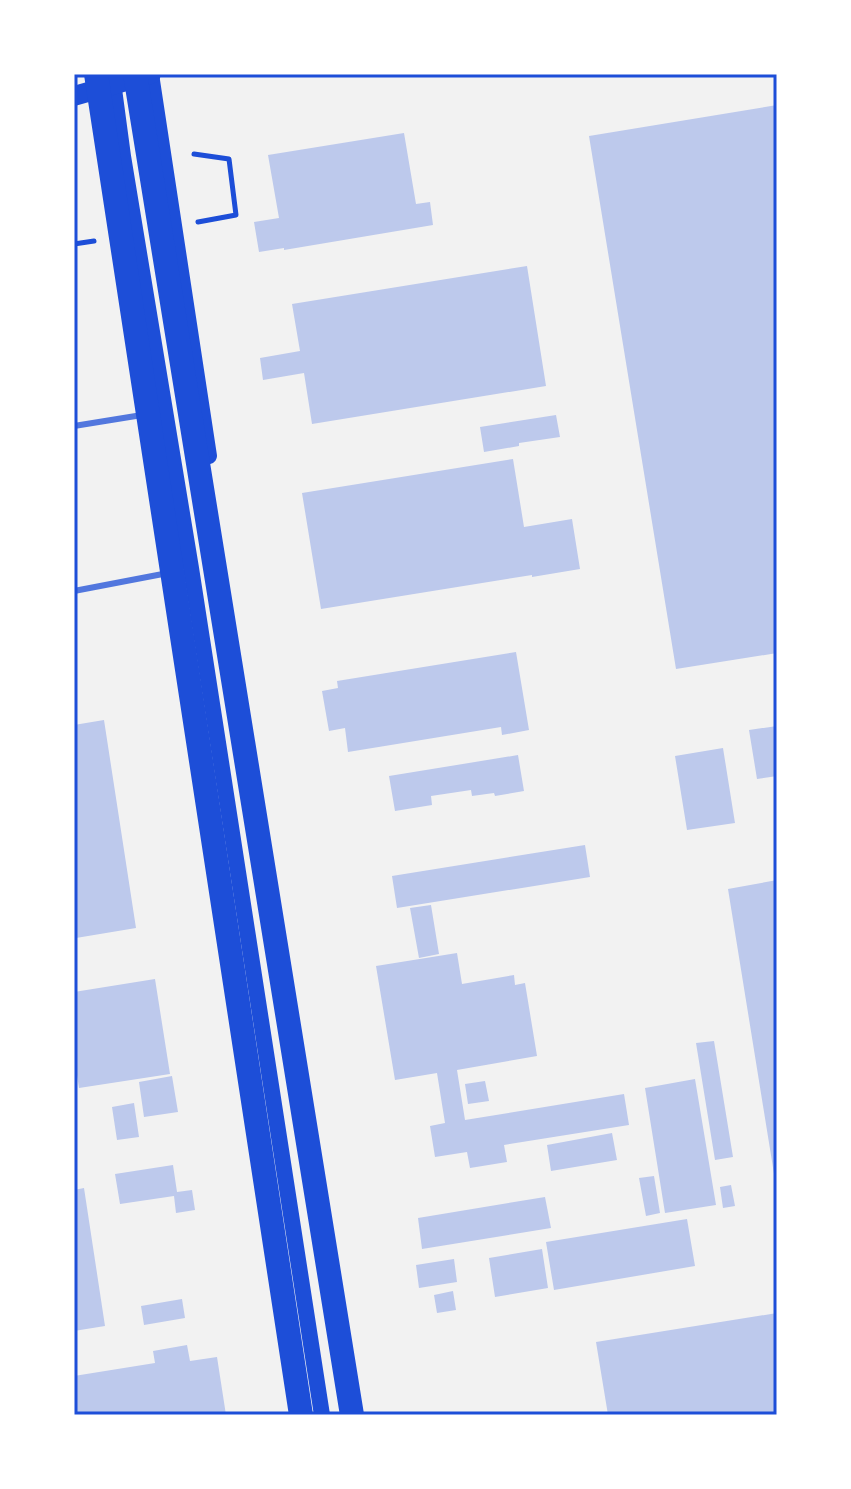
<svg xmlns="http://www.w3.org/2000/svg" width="851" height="1489" font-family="Jost,sans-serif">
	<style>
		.building { fill: #bdc9ec }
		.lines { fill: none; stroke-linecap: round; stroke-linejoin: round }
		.path { stroke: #1d4ed8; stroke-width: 5 }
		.service { stroke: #5277de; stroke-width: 6 }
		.secondary { stroke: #1d4ed8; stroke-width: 16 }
		.primary { stroke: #1d4ed8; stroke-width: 20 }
		.motorway { stroke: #1d4ed8; stroke-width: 24 }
		.neatline { fill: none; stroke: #1d4ed8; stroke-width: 3 }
	</style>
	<rect width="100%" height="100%" fill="#f2f2f2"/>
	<!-- building -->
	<path class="building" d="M777 105V653L676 669 589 136Z
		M404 133 416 204 430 202 433 225 284 250V248L259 252 254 222 279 218 268 155Z
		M527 266 546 386 312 424 304 373 263 380 260 358 300 351 292 304Z
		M556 415 560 437 519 443V446L484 452 480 427Z
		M513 459 524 527 572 519 580 569 532 577V575L321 609 302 493Z
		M516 652 529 730 502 735 501 727 348 752 345 728 329 731 322 691 338 688 337 681Z
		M104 720 136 928 76 938 74 927V725Z
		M777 726V776L757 779 749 730Z
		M723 748 735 823 687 830 675 756Z
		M518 755 524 791 495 796 494 793 472 796 471 790 431 796 432 805 395 811 389 776Z
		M585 845 590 877 397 908 392 876Z
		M777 880V1180H775L728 889Z
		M431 905 439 954 419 958 410 908Z
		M457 953 462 984 514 975 515 985 525 983 537 1056 457 1070 465 1120 624 1094 629 1125 504 1145 507 1162 470 1168 467 1152 435 1157 430 1126 445 1123 437 1073 395 1080 376 966Z
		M155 979 170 1074 79 1088 74 1056V992Z
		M714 1041 733 1157 715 1160 696 1043Z
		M172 1076 178 1112 144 1117 139 1082Z
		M695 1079 716 1205 665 1213 645 1088Z
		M485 1081 489 1101 468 1104 465 1084Z
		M134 1103 139 1137 117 1140 112 1107Z
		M612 1133 617 1160 551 1171 547 1145Z
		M173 1165 177 1192 192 1190 195 1210 176 1213 174 1196 120 1204 115 1174Z
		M654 1176 660 1213 646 1216 639 1178Z
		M731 1185 735 1206 723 1208 720 1187Z
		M84 1188 105 1326 74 1331V1190Z
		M545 1197 551 1228 422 1249 418 1218Z
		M687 1219 695 1266 554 1290 546 1242Z
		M542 1249 548 1288 495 1297 489 1258Z
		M454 1259 457 1282 419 1288 416 1265Z
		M453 1291 456 1310 437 1313 434 1295Z
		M182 1299 185 1318 144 1325 141 1306Z
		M777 1313V1415H608L596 1342Z
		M187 1345 190 1361 217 1357 226 1415H74V1376L155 1363 153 1351Z"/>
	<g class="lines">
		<!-- path -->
		<path class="path" d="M194 154 229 159 236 215 198 222
			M74 244 94 241"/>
		<!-- service -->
		<path class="service" d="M74 426 142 415
			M74 591 168 573"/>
		<!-- secondary -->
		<path class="secondary" d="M112 74 123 156 191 568 322 1415
			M151 74 209 456"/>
		<!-- primary -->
		<path class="primary" d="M74 96 151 74"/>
		<!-- motorway -->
		<path class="motorway" d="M96 74 301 1415
			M135 74 352 1415"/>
	</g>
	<!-- border -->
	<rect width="851" height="1489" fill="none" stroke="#ffffff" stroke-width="152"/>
	<rect x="76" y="76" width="699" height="1337" class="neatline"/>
</svg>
